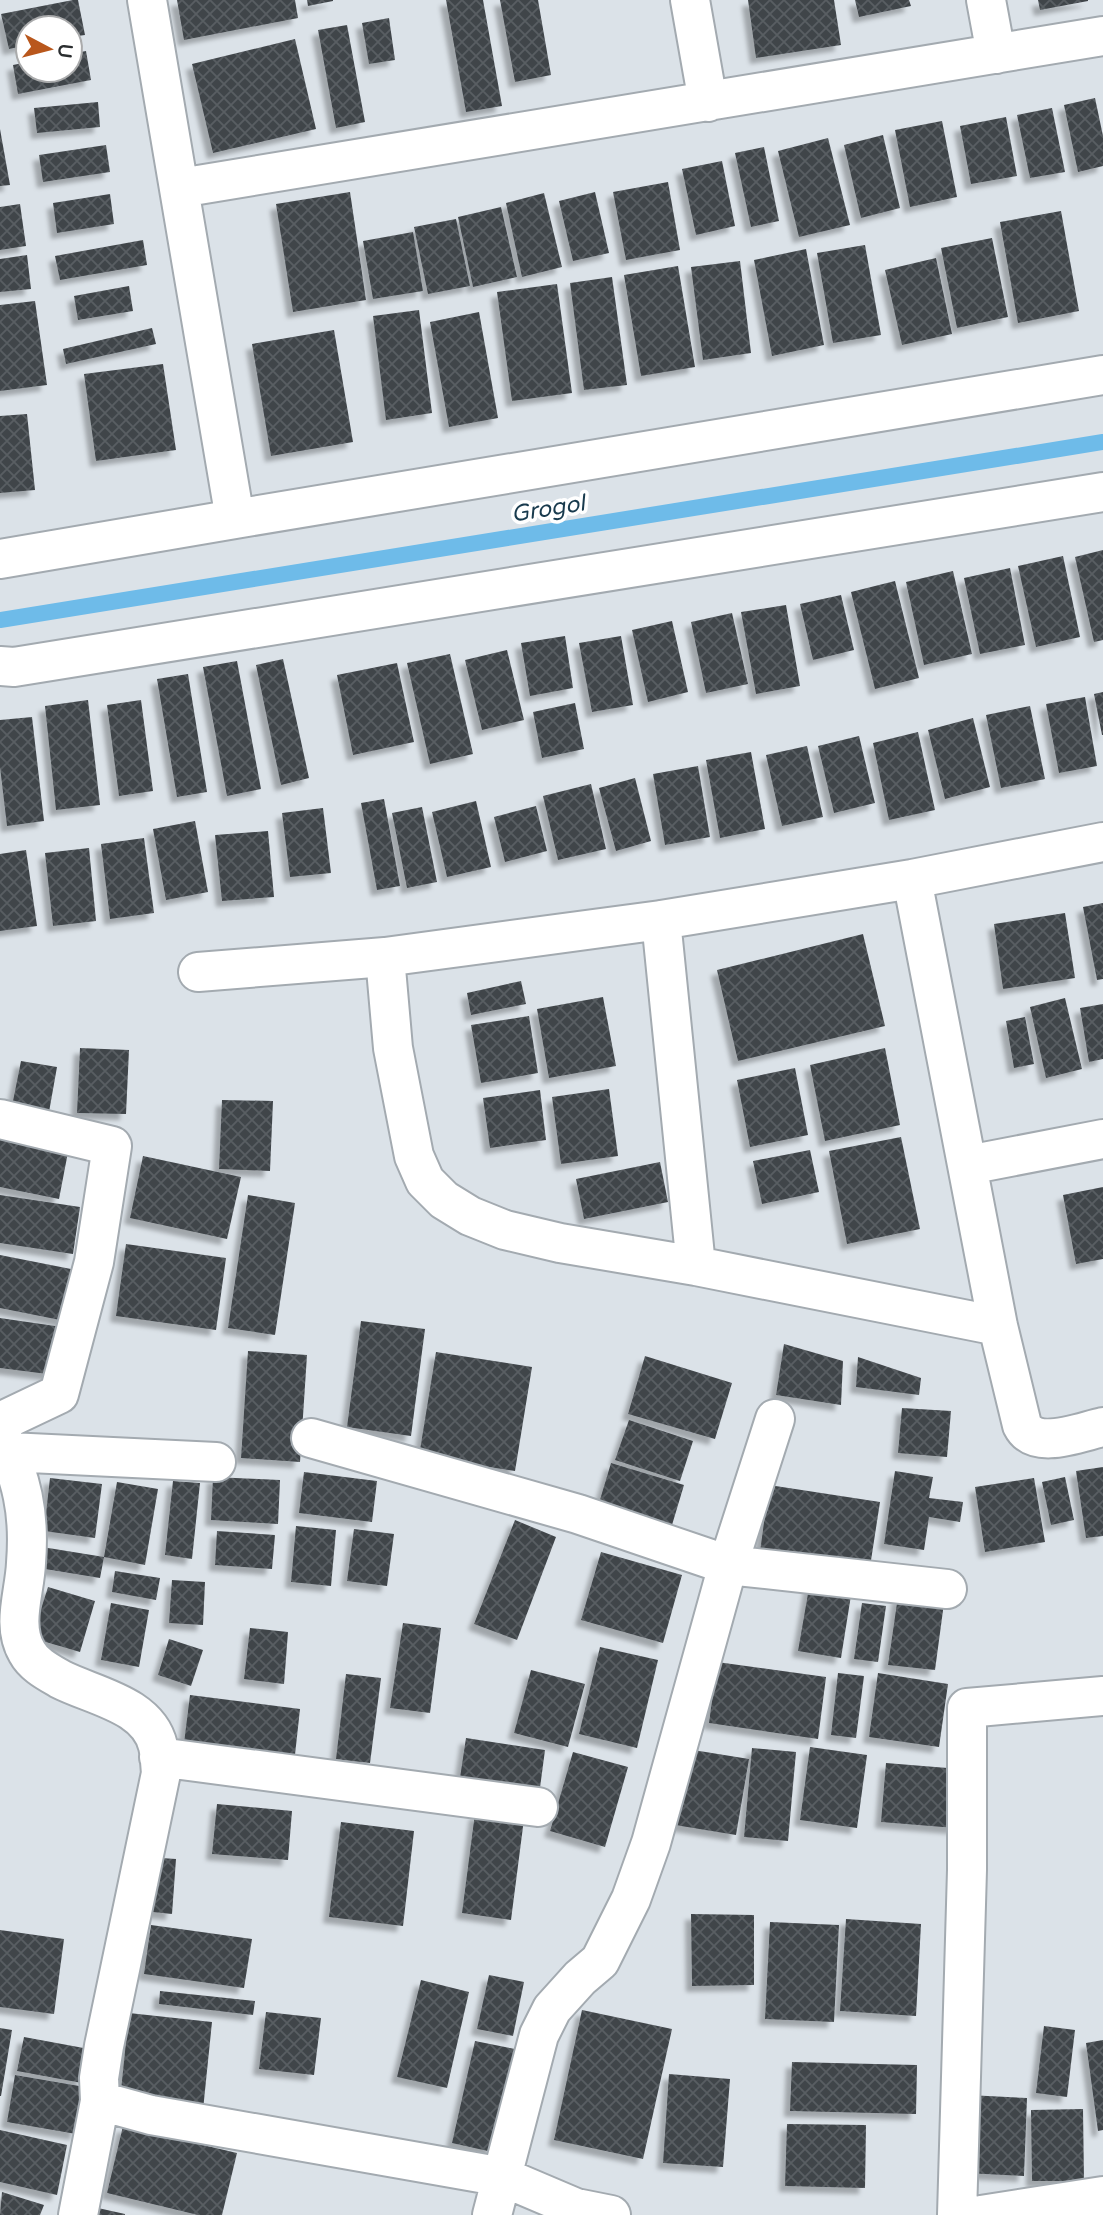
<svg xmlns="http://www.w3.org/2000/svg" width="1103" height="2215" font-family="'Varela Round',sans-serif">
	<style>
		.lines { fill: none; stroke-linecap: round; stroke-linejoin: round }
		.stream { stroke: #6ebbe9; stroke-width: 16 }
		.building { fill: url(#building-cross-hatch); filter: url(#shadow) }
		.street-casing { stroke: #a3aab0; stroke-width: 42 }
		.street { stroke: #fff; stroke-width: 38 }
		.labels { text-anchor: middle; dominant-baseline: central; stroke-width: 7; stroke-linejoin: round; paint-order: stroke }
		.water-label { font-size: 23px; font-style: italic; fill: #183a4d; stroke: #fff }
	</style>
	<defs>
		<pattern id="building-cross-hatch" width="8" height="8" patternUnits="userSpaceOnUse" patternTransform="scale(1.75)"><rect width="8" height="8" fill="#40454a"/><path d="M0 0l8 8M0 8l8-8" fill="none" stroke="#595e62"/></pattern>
		<filter id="shadow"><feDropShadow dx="-6" dy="6" stdDeviation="2" flood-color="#0004"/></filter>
	</defs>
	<rect width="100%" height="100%" fill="#dbe2e8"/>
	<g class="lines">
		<!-- stream -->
		<path class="stream" d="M0 620 1103 442"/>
	</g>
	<!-- building -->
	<path class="building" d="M73 0H78L85 35 70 37V28H28V45L9 49 1 14Z
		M177 0H295L298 18 184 40Z
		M307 0H333V1L308 6Z
		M446 0H483L502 106 466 112Z
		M500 0H538L551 75 515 82Z
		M748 0H834L841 45 756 58Z
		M855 0H909L911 6 859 17Z
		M1038 0H1088V1L1040 10Z
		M389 18 395 60 369 64 362 23Z
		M347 25 365 122 336 128 318 30Z
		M295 39 316 129 213 153 192 64Z
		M86 51 91 80 18 94 13 65 28 62V70H70V54Z
		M1095 98 1103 136V166L1078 172 1064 105Z
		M98 102 100 127 37 133 34 108Z
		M1052 108 1065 172 1030 178 1017 115Z
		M1006 117 1017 176 971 184 960 126Z
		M942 121 957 197 910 207 895 130Z
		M0 129 10 185 0 186Z
		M883 135 900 208 861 218 844 145Z
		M828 138 850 225 799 237 778 151Z
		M106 145 110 172 43 182 39 155Z
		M764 147 779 221 751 227 735 153Z
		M722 161 735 226 696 235 682 169Z
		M668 182 680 250 626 260 613 192Z
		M350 192 366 300 293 312 276 204Z
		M595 192 609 253 573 261 559 201Z
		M544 193 562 267 522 277 506 203Z
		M110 194 114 224 57 233 53 203Z
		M20 204 26 246 0 250V207Z
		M501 207 517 277 473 287 458 217Z
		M1061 211 1079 311 1018 323 1000 222Z
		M456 219 470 286 428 294 414 227Z
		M413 232 423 291 373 299 363 241Z
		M992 238 1008 317 957 328 941 248Z
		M143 240 147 265 60 280 55 256Z
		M865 245 881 335 833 343 817 253Z
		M806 249 824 345 772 356 754 260Z
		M27 255 31 289 0 292V259Z
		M936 258 952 334 902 345 885 270Z
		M740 261 751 353 703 360 691 267Z
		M678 266 695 367 641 376 624 275Z
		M612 277 627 385 584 390 570 283Z
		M557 284 572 393 512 401 497 292Z
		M129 286 133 311 78 320 74 296Z
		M35 301 47 385 0 391V305Z
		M419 310 432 413 386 420 373 316Z
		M479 312 498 418 449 427 430 322Z
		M152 328 156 344 66 364 63 349Z
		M334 330 353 442 271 456 252 344Z
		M163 364 176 450 96 461 84 374Z
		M27 414 35 490 0 493V416Z
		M1103 550V640L1094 642 1075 557Z
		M1063 556 1080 637 1036 647 1018 566Z
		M1010 568 1025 645 980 654 964 578Z
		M953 571 972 654 924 665 906 582Z
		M895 581 919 678 875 689 851 592Z
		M841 595 854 650 813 660 800 604Z
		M786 605 800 686 756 694 741 612Z
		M732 613 748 684 706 693 691 622Z
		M672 621 688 692 648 702 632 630Z
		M565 636 573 688 530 696 521 643Z
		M621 636 633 705 592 712 579 643Z
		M507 650 524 720 482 730 465 660Z
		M450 654 473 754 430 764 407 663Z
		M283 659 309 778 281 785 256 665Z
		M237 661 261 789 227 796 203 667Z
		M397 663 414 742 353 755 337 675Z
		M188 674 207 792 177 797 157 679Z
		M1103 692V735H1102L1094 694Z
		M1085 697 1097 766 1059 773 1046 704Z
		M88 700 100 805 56 810 45 706Z
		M141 700 153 791 119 796 107 705Z
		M575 703 584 749 542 758 533 712Z
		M1030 706 1045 779 1001 788 986 715Z
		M32 717 44 821 7 826 0 767V720Z
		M973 718 990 787 945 799 928 730Z
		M918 732 935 810 889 820 873 743Z
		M859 736 875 803 834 813 818 746Z
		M807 746 823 817 782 826 766 755Z
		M751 752 765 829 720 838 706 760Z
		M698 766 710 837 665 845 653 774Z
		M635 778 651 841 616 851 599 788Z
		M591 784 606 849 558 860 543 796Z
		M384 799 400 886 377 890 361 803Z
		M476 801 491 867 447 877 432 812Z
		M536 806 547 851 505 862 494 817Z
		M422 807 437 882 407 888 392 813Z
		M323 808 331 873 290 877 282 813Z
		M195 821 208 892 166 900 153 829Z
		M268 831 274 897 222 901 215 835Z
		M144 838 154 913 110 919 101 844Z
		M89 848 96 921 53 926 45 853Z
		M26 850 37 926 0 931V854Z
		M1103 903V979L1097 980 1083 907Z
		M1065 913 1075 978 1003 989 994 924Z
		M863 934 885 1026 738 1061 717 970Z
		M521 981 526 1004 471 1015 467 993Z
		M603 997 616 1066 549 1078 537 1009Z
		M1065 998 1082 1069 1046 1078 1030 1007Z
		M1103 1004V1059L1089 1062 1080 1008Z
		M529 1016 538 1073 481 1083 471 1025Z
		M1025 1017 1034 1064 1014 1068 1006 1021Z
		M80 1048 129 1050 126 1114 77 1113Z
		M885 1048 900 1125 825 1141 810 1065Z
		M21 1061 57 1067 49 1112 12 1106Z
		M795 1068 808 1135 750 1147 737 1080Z
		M609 1089 618 1156 561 1164 552 1097Z
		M540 1090 546 1140 490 1148 483 1098Z
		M222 1100 273 1101 270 1171 219 1169Z
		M0 1134 69 1147 59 1199 0 1187Z
		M901 1137 920 1229 847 1244 829 1151Z
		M810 1150 819 1192 762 1204 753 1161Z
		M143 1156 241 1177 227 1239 130 1218Z
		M660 1162 668 1202 584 1219 576 1179Z
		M1103 1187V1259L1076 1264 1063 1195Z
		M0 1195 80 1207 73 1254 0 1243Z
		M248 1195 295 1203 275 1335 228 1328Z
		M126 1244 226 1258 216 1330 116 1316Z
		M0 1255 76 1270 65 1321 0 1308Z
		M0 1318 62 1327 55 1375 0 1368Z
		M361 1321 425 1329 411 1436 347 1427Z
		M784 1344 843 1361 841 1405 776 1395Z
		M248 1351 307 1355 300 1462 241 1458Z
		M436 1352 532 1367 515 1471 419 1456Z
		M645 1356 732 1383 715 1439 628 1414Z
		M858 1357 921 1378 919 1395 856 1387Z
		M902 1408 951 1411 947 1457 898 1453Z
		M629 1420 693 1441 680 1481 615 1460Z
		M611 1463 684 1485 669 1535 596 1513Z
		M1103 1467V1536L1086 1538 1076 1471Z
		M895 1471 933 1477 929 1498 963 1502 960 1522 929 1517 924 1550 884 1544Z
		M304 1472 377 1481 372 1522 299 1513Z
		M213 1477 280 1480 278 1524 211 1520Z
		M1065 1477 1074 1520 1051 1525 1042 1482Z
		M50 1478 102 1484 95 1538 44 1531Z
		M1034 1478 1045 1542 985 1552 975 1487Z
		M173 1481 200 1483 192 1559 165 1555Z
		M117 1482 158 1489 145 1565 104 1557Z
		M769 1485 880 1502 870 1567 760 1552Z
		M515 1520 556 1537 517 1640 474 1624Z
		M296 1526 336 1530 331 1586 291 1582Z
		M354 1529 394 1534 387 1586 347 1581Z
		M217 1531 275 1535 272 1569 215 1565Z
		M36 1546 104 1557 100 1578 33 1567Z
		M601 1552 682 1575 663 1643 581 1620Z
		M115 1571 160 1578 156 1600 112 1592Z
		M172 1580 205 1582 203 1625 169 1623Z
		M810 1582 852 1589 841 1658 798 1651Z
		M48 1587 95 1601 80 1652 32 1638Z
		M898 1596 944 1603 935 1670 888 1665Z
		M111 1603 149 1610 139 1667 101 1660Z
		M862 1603 886 1606 878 1662 854 1659Z
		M403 1623 441 1628 430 1713 390 1708Z
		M250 1628 288 1632 284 1684 244 1679Z
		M169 1639 203 1650 191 1686 158 1675Z
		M600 1647 658 1660 637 1748 579 1734Z
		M717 1662 826 1677 818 1739 709 1723Z
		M531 1670 585 1684 568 1747 514 1733Z
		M838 1673 864 1676 856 1738 831 1735Z
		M878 1673 948 1684 939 1747 869 1737Z
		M346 1674 381 1678 370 1763 336 1759Z
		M190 1695 300 1709 294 1764 183 1751Z
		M466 1738 545 1750 538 1803 458 1791Z
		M810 1747 867 1755 857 1828 800 1820Z
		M752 1748 796 1752 788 1841 744 1837Z
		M687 1749 749 1759 736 1835 675 1825Z
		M573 1752 628 1767 605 1847 550 1831Z
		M886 1763 960 1769 955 1828 881 1822Z
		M217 1804 292 1811 288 1860 212 1854Z
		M475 1813 524 1819 511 1920 462 1913Z
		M341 1822 414 1831 403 1926 329 1917Z
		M146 1857 176 1859 172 1914 143 1911Z
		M691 1914 754 1915V1985L692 1986Z
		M846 1919 921 1924 916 2016 840 2011Z
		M770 1922 839 1925 834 2022 765 2019Z
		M151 1925 252 1939 244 1988 144 1974Z
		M0 1930 64 1939 54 2014 0 2007Z
		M489 1975 524 1982 513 2036 477 2029Z
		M421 1980 469 1992 447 2088 397 2077Z
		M160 1991 255 2001 253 2015 159 2004Z
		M582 2010 672 2029 643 2159 554 2140Z
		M266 2012 321 2018 314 2075 259 2069Z
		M129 2013 212 2022 203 2110 120 2100Z
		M1044 2026 1075 2030 1067 2097 1036 2093Z
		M0 2028 12 2030 1 2096H0Z
		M24 2037 89 2049 82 2083 17 2071Z
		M1103 2040V2130L1098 2131 1086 2043Z
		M475 2041 515 2049 492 2152 452 2143Z
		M792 2062 917 2065 916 2114 790 2111Z
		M669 2074 730 2079 723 2167 663 2163Z
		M15 2075 85 2087 76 2134 7 2122Z
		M968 2095 1027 2098 1024 2176 965 2173Z
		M1083 2109 1084 2181H1032L1031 2110Z
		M787 2124 866 2125 865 2188 785 2186Z
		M123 2126 237 2153 222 2215H198L107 2193Z
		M0 2130 67 2145 57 2195 0 2182Z
		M2 2192 44 2205 40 2215H0Z
		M98 2208 125 2214V2215H97Z"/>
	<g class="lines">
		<defs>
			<path id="street" d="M147 0 235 519 1103 375
				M690 0 708 102
				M986 0 996 54
				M180 188 1103 36
				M0 559 235 519
				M0 666 14 667 1103 492
				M912 879 998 1326 1022 1425C1035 1451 1080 1432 1103 1427
				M661 920 696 1266
				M198 972 385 957
				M0 1119 112 1146 94 1262 59 1394 0 1422
				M968 1165 1103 1139
				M998 1326 696 1266 560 1243 505 1230 470 1216 444 1200 425 1181 414 1156 393 1048 385 957 661 920 912 879 1103 842
				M0 1433C22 1478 30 1513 26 1563 25 1592 11 1625 27 1652 34 1665 48 1672 60 1679 93 1696 148 1704 158 1746 160 1754 160 1764 161 1773L104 2046 99 2078 100 2101 151 2115 503 2177 576 2208 611 2215
				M311 1438 578 1514 728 1565 775 1419
				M9 1452 216 1462
				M159 1757 538 1807
				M78 2215 100 2101
				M492 2215 539 2035 552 2009 580 1978 600 1961 631 1899 651 1843 728 1565 947 1589
				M957 2215 967 1870V1708L1103 1696
				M981 2215 1103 2196"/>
		</defs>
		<!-- street casing -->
		<use href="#street" class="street-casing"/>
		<!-- street -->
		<use href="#street" class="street"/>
	</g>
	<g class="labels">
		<!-- water labels -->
		<g class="water-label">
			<text transform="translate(548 509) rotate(-9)">Grogol</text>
		</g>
	</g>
	<!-- north arrow -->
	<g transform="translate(49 49) rotate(97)"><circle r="33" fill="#ffffff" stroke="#aaabac" stroke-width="2"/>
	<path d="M0-5L12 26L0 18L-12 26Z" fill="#b9571c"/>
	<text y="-10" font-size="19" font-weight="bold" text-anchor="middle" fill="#2b2e30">U</text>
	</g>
</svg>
